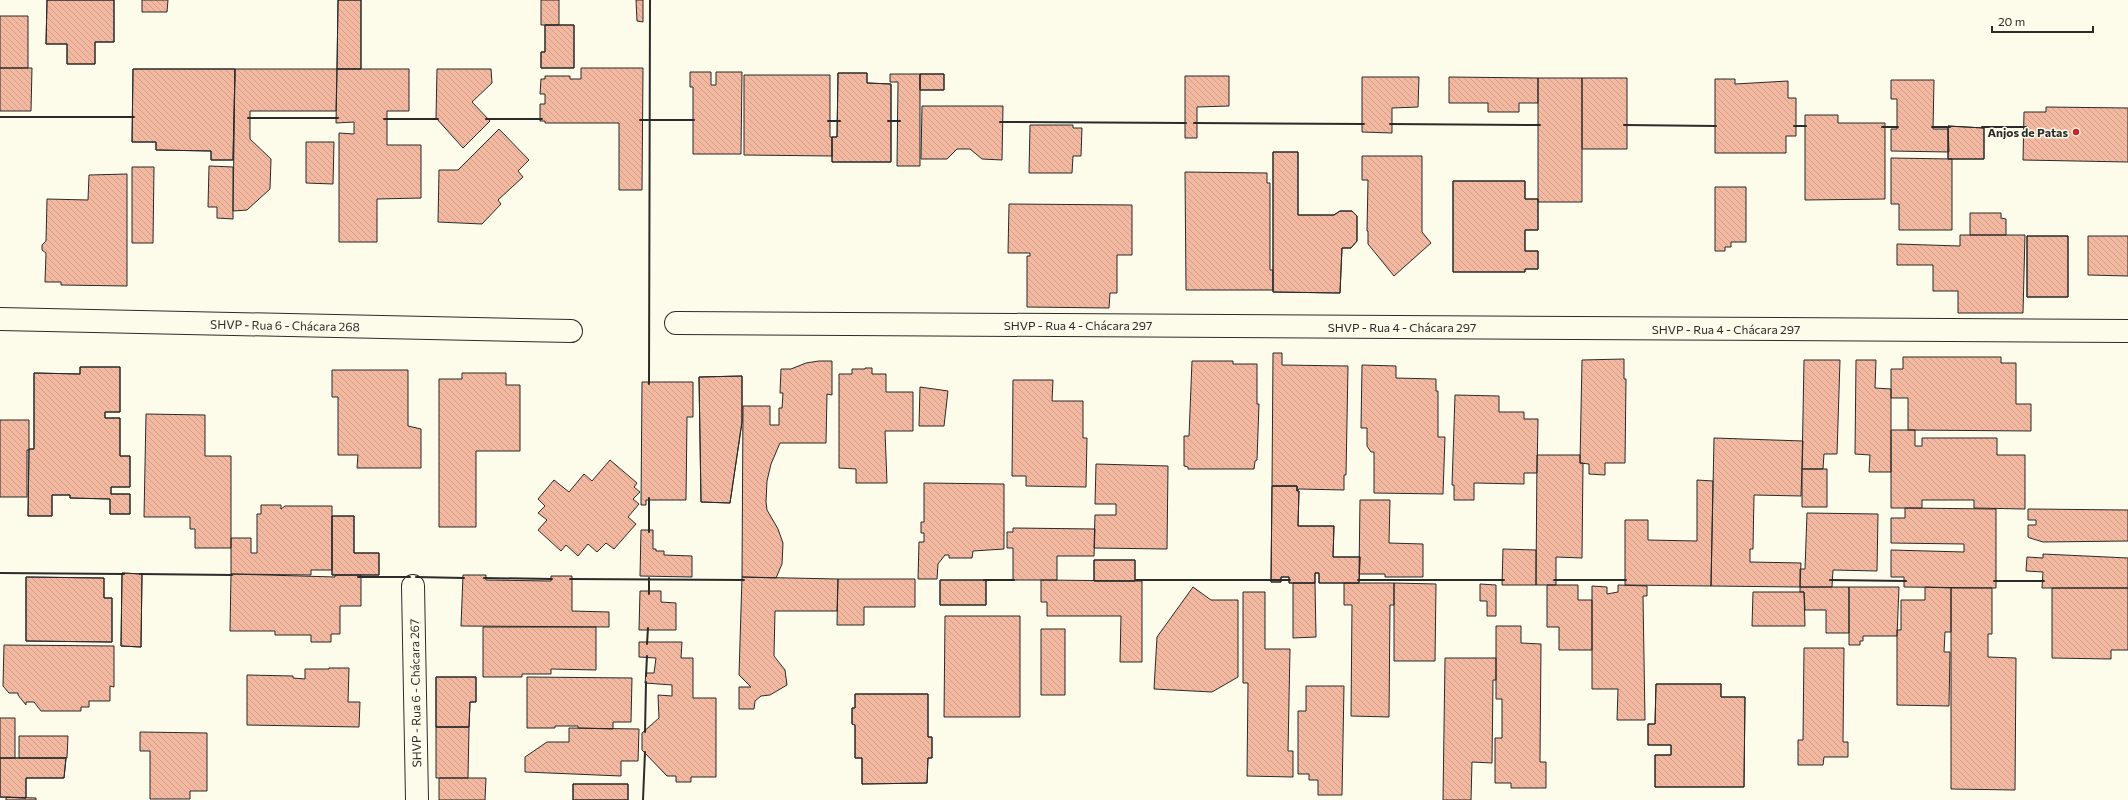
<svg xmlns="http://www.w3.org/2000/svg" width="2128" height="800" font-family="Commissioner,sans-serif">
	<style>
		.building { fill: url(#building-back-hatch); stroke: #2b2b2b }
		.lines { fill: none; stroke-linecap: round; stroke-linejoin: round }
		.street-casing { stroke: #2b2b2b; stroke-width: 24 }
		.street { stroke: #fdfbea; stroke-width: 22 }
		.wall { stroke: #2b2b2b; stroke-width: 2 }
		.poi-dot { fill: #c62828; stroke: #fdfbea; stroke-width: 1.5 }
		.labels { text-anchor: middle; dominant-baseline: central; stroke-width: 3; stroke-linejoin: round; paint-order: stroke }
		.poi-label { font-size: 12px; font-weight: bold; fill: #2b2b2b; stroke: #fdfbea; text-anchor: end }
		.street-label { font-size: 12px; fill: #2b2b2b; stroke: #fdfbea }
	</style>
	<defs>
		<pattern id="building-back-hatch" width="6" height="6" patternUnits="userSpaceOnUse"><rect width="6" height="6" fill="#f2b8a0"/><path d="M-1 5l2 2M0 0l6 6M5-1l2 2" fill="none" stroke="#d09e8a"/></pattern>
	</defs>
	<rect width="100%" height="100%" fill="#fdfbea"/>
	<!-- building -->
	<path class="building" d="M47 0H114V42H95V64H67V44H46Z
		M47 0H114V42H95V64H67V44H46Z
		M142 0H168L167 12H142Z
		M338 0H361V69H337Z
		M338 0H361V69H337Z
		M541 0H559V25H541Z
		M636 0H643V22L637 21Z
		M0 16H28V68H0Z
		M545 25H574V68H541V52H545Z
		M545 25H574V68H541V52H545Z
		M0 68H32L31 111H0Z
		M581 68H643L642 190H619V123H545V121H540V104H545V94H540L541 79H545V76H570V79H581Z
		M133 69H235L233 160H211V151L156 150V142H132Z
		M133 69H235L233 160H211V151L156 150V142H132Z
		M235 69H337L336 111H250V139L271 159 270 189 247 210 233 211Z
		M337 69H409V111H387V145H421V198L377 199V242H339V133L354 134V122L336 123Z
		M437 69H491L492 83 472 102 490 121 463 148 436 118Z
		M690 72H711V85H716V72H742L741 154H693V87H690Z
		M838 73H867V83L891 84V162H832V137H837Z
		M838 73H867V83L891 84V162H832V137H837Z
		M890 74H920V166H897L898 82H890Z
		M920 74H944V90H920Z
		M920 74H944V90H920Z
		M744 75H830V137H832V156L744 155Z
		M1185 76H1229V106L1197 107V138H1185Z
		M1362 77H1419L1418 107 1392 108V133L1362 132Z
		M1449 77 1538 78V103H1519V112H1488V103H1449Z
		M1538 78H1582V202H1538Z
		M1582 78H1627V149H1582Z
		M1715 79H1735V84L1788 81V98H1796V136H1786V153H1715Z
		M1891 80H1934L1933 129H1948L1949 152 1891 151V129H1897V99H1891Z
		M922 106H1003L1002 160 982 159 970 149H957L947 159H921Z
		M2046 107 2128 108V162L2023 160 2024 112H2046Z
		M1805 115H1838V123H1885V199L1805 200Z
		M1030 125H1073V128H1082L1081 156H1073L1072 173H1029Z
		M1948 126 1984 128V159H1948Z
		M1948 126 1984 128V159H1948Z
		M499 129 529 160 518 171 523 177 498 200 501 204 482 224 438 222 439 170H458Z
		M306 142H334L333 184 306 183Z
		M1273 152H1298V215H1334L1340 211H1352L1357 216V241L1351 248H1342L1340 293 1273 292Z
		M1273 152H1298V215H1334L1340 211H1352L1357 216V241L1351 248H1342L1340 293 1273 292Z
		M1362 156H1422V232L1431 243 1394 276 1368 244V231H1367L1368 180H1362Z
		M1891 158 1952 159V230H1899V204H1891Z
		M209 166 233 167V219L217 218V207H208Z
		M132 167H154L153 243H132Z
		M1185 172 1267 173V183H1270V270H1273V290H1186Z
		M127 174V286L61 285V282H45L46 253 42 250V245L46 241 47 199 88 200 89 175Z
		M1453 181H1525V199H1538V230H1525V251H1538V269H1525V272H1453Z
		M1453 181H1525V199H1538V230H1525V251H1538V269H1525V272H1453Z
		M1715 187H1746V242H1731V247H1725V251H1715Z
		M1009 204 1132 205V255H1117V293H1110L1109 308 1027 307V256H1030V253H1008Z
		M1970 213H2001V218L2006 219V235H1970Z
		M1960 235H2025L2023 313H1958V291H1933V265H1897V244L1960 246Z
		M2027 236H2068V297H2027Z
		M2027 236H2068V297H2027Z
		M2088 236H2128V276L2088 275Z
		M1273 353H1282V365L1348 366 1346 475H1344V490L1299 489 1297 491V486H1272Z
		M1903 357H2001V363H2016V404H2031V431L1908 430V398H1891V369H1903Z
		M1624 359V379H1626L1625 463H1605V475L1589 474V464L1580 463 1582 360Z
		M1804 360H1840L1837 454H1824L1823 469H1802Z
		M1856 360H1876L1875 388 1891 389V472H1869L1870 455 1855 454Z
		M819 361H832V395L827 394 826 443H780L771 464 767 481 766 502 767 510 778 529 783 543 782 564 776 578 742 577 743 406H770V425H779V408H782L783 393H780L781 369H791L806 363Z
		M1192 361H1233V364H1257V404H1259L1257 460 1255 461 1254 469H1188V467L1184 466V436H1189Z
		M1362 365 1396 366V378L1436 379V391H1438V437H1445L1443 494 1374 493V452H1371L1367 446V428H1361Z
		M80 367H120V412H105V418H120V456H130V487H111V494H130V514H110V499L70 498V495H52V516H28L29 449H34V373L80 374Z
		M80 367H120V412H105V418H120V456H130V487H111V494H130V514H110V499L70 498V495H52V516H28L29 449H34V373L80 374Z
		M865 368H872V374H886V392H913V431H885L887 483H856V469L839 468V374H852V369H865Z
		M332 370H408V426L421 429V468H357L358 455H338V397H332Z
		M462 373H506V385H520V451H476V527H439V379H462Z
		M742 376V422L730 503 701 502 699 377Z
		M742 376V422L730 503 701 502 699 377Z
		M1013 380H1053L1052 401H1083V438H1087L1086 487 1026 486V476H1012Z
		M642 382H693V417H687L686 500H646V505H641Z
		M920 387 948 391 944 426H919Z
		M1455 395 1499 396V412H1524V419H1538L1537 473H1524V484L1474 483V500H1454V485H1452Z
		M146 414 205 415V456H231V548H195V529H190V517H144Z
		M0 420H29V450H27V497H0Z
		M1891 430H1915V446H1922V438H1997V455H2025V509L1974 508V500H1922V508H1891Z
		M1714 438 1803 441 1801 496 1754 495 1753 549H1750V562L1801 563 1800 587 1711 586Z
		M1537 455H1580V463H1583L1582 558 1556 557V585H1536Z
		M610 460 637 483 634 487 640 492 633 499 639 504 628 517 636 524 614 549 606 543 597 552 588 544 578 556 566 545 561 551 538 530 547 520 538 513 545 506 538 499 554 480 569 492 584 474 592 481Z
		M1096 464 1168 466 1167 549 1094 548 1095 515H1116V504H1095Z
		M1802 469H1827V507H1802Z
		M1697 480 1713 481 1711 586 1625 585V520H1648V540L1697 541Z
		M924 483 1004 484V549L973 551 972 558H949V555H945L938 564 937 579H918L919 542H924V533H921V522H924Z
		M1272 486H1297V491H1299L1298 526H1334L1333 557H1360L1359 583H1319V573H1315V583H1289V577H1281V582H1271Z
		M1272 486H1297V491H1299L1298 526H1334L1333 557H1360L1359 583H1319V573H1315V583H1289V577H1281V582H1271Z
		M1360 500H1390L1389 543 1423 544V577H1385V574H1359Z
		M261 505H281V509L285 506H332V570H311V575L231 574V538H251V553H257V514H261Z
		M1905 508 1996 509V588L1904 587V577H1891V550L1964 552V544L1891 543V518H1905Z
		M2028 509 2128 510V541L2043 542 2030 538 2028 537V525H2036V520H2028Z
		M1807 513 1878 514 1877 571 1833 570 1832 587H1800V569H1805Z
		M332 516H354V553H379V575H332Z
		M332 516H354V553H379V575H332Z
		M1013 528 1095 529 1094 556H1057V580H1013V548H1007V532H1013Z
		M641 530H653V549H656V551H664V555L692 556V577L640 576Z
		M1503 549 1536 550V585H1502Z
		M2043 554 2128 558V588H2042L2043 572 2026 571 2027 557 2043 558Z
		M1094 560H1135V581H1094Z
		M1094 560H1135V581H1094Z
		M122 573 142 574 141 647 121 646Z
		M122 573 142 574 141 647 121 646Z
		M231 574 335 577V575H361V606H340V634H331V642H311V635H275V631H230Z
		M463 575H486V580L551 581V576H572V611L609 612V627L461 626Z
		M26 577 104 578V598H112V642L26 641Z
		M26 577 104 578V598H112V642L26 641Z
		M742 577 838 579 837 611H775L774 656 785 670 787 685 770 695 761 696 755 701 754 709H739V687H751L739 675Z
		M838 579H915V607H864V625H837Z
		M940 580H986V605H940Z
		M940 580H986V605H940Z
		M1041 580 1142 581V662H1120L1121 616H1047V602H1041Z
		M1293 583H1315L1316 637 1293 638Z
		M1344 583H1394V605H1390L1389 717 1351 716 1352 605H1344Z
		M1394 583 1436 584 1435 661H1394Z
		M1480 584 1496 585V616H1487V601H1480Z
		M1547 585H1578V600H1592V650H1559V627H1547Z
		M1618 585 1647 586V596H1643L1645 720H1617L1618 689H1592V586L1607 587V594L1618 592Z
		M1193 587 1211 600H1238V677L1212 692 1154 689 1157 637Z
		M1800 587H1849V633H1826V610H1805L1804 592H1800Z
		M1849 587H1899L1897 636H1863V641H1860V645H1849Z
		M1925 587 1951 588V632H1945L1944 652H1950L1949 706 1897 705V630H1901V600H1925Z
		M1951 588H1992V634H1988V657L2016 658 2015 790 1951 789Z
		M2052 588H2128V650H2111V659L2052 658Z
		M640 591H661V602L676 603V630H639Z
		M1243 592H1265V649H1290L1288 751H1293V777L1247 776 1248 683H1243Z
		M1753 592H1804L1805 626H1752Z
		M945 616H1020V717H944Z
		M1496 626H1521V643L1541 644 1540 762H1546V788H1511V783H1495V738H1502V699H1496Z
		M483 627H596V670L551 669V674H522V677H483Z
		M1041 629H1065V695H1041Z
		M639 642H682L681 658H693V698H716V777H691V782H676V776H667L642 750V733L659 718 658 695 672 696V685L645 683 646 673H654L656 658 639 657Z
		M4 645 114 646V687L110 686V701H89V707H81V711H41L34 702H26V705L18 695V693H9L3 686Z
		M1804 648H1844L1843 742H1848V757H1824L1823 765H1798V740H1803Z
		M1445 658H1496V680H1493L1492 763 1472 762 1471 800H1443Z
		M329 668H349L348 702H360L359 727 247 725V675L293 676V678L305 679V669H329Z
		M436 677H476V702H470L469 727H436Z
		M436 677H476V702H470L469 727H436Z
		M527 677 632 678 631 722H613V729L578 728V726H555V728H527Z
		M1656 684H1721V697H1745L1744 787H1655V755H1671V745H1648V724H1655Z
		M1656 684H1721V697H1745L1744 787H1655V755H1671V745H1648V724H1655Z
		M1306 686H1344L1342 795H1318V780H1309V774H1298V711H1306Z
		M855 694H928V737H932V758H928L927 783 862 784V758H855V725L852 724V708H855Z
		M855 694H928V737H932V758H928L927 783 862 784V758H855V725L852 724V708H855Z
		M0 718H15V758H0Z
		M436 727H469L468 778H436Z
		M569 728 639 729 638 761H621V776L525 772V757L547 742H569Z
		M140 732 207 733V791H190V799H150V751H140Z
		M19 736H68L67 758H19Z
		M0 758H66L64 778H26V798L0 797Z
		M0 758H66L64 778H26V798L0 797Z
		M439 778H486L485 800H439Z
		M573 784H628V800H573Z
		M573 784H628V800H573Z
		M6 797 36 798V800H6Z"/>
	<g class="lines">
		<defs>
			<path id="street" d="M0 319 571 331
				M676 323 2128 331
				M413 586 417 800"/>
		</defs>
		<!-- street casing -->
		<use href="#street" class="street-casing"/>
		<!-- street -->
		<use href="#street" class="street"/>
		<!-- wall -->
		<path class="wall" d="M0 117H134
			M248 118H338
			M384 119H438
			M486 119H542
			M640 120H694
			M828 121H840
			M888 121H900
			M1000 122 1186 123
			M1194 123 1364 124
			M1390 124 1540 125
			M1624 125 1716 126
			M1794 126H1806
			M1882 127H1898
			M1932 127H1950
			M1982 127H2026
			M649 384 650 0
			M649 498V532
			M0 573 124 574
			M140 574 232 575
			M358 577H410
			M416 577 464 578
			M484 578 552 579
			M570 579 744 580
			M984 580H1014
			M1136 580H1290
			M1358 580H1504
			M1554 580H1626
			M1830 580 1906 581
			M1994 581H2044
			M649 594V578
			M647 644 648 628
			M646 676 647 656
			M645 732 646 682
			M643 800 645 752"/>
	</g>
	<!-- markers -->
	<circle class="poi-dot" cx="2076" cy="132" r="4"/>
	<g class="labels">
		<!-- poi labels -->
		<g class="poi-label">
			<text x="2068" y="132">Anjos de Patas</text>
		</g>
		<!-- street labels -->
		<g class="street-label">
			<text transform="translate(285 325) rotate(1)">SHVP - Rua 6 - Chácara 268</text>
			<text x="1078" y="325">SHVP - Rua 4 - Chácara 297</text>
			<text x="1402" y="327">SHVP - Rua 4 - Chácara 297</text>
			<text x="1726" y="329">SHVP - Rua 4 - Chácara 297</text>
			<text transform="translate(415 693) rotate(-91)">SHVP - Rua 6 - Chácara 267</text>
		</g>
	</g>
	<!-- scale -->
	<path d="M1992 26v6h101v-6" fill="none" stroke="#2b2b2b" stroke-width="2"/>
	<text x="1998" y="26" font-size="12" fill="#2b2b2b" stroke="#fdfbea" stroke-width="3" paint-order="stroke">20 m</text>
</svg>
